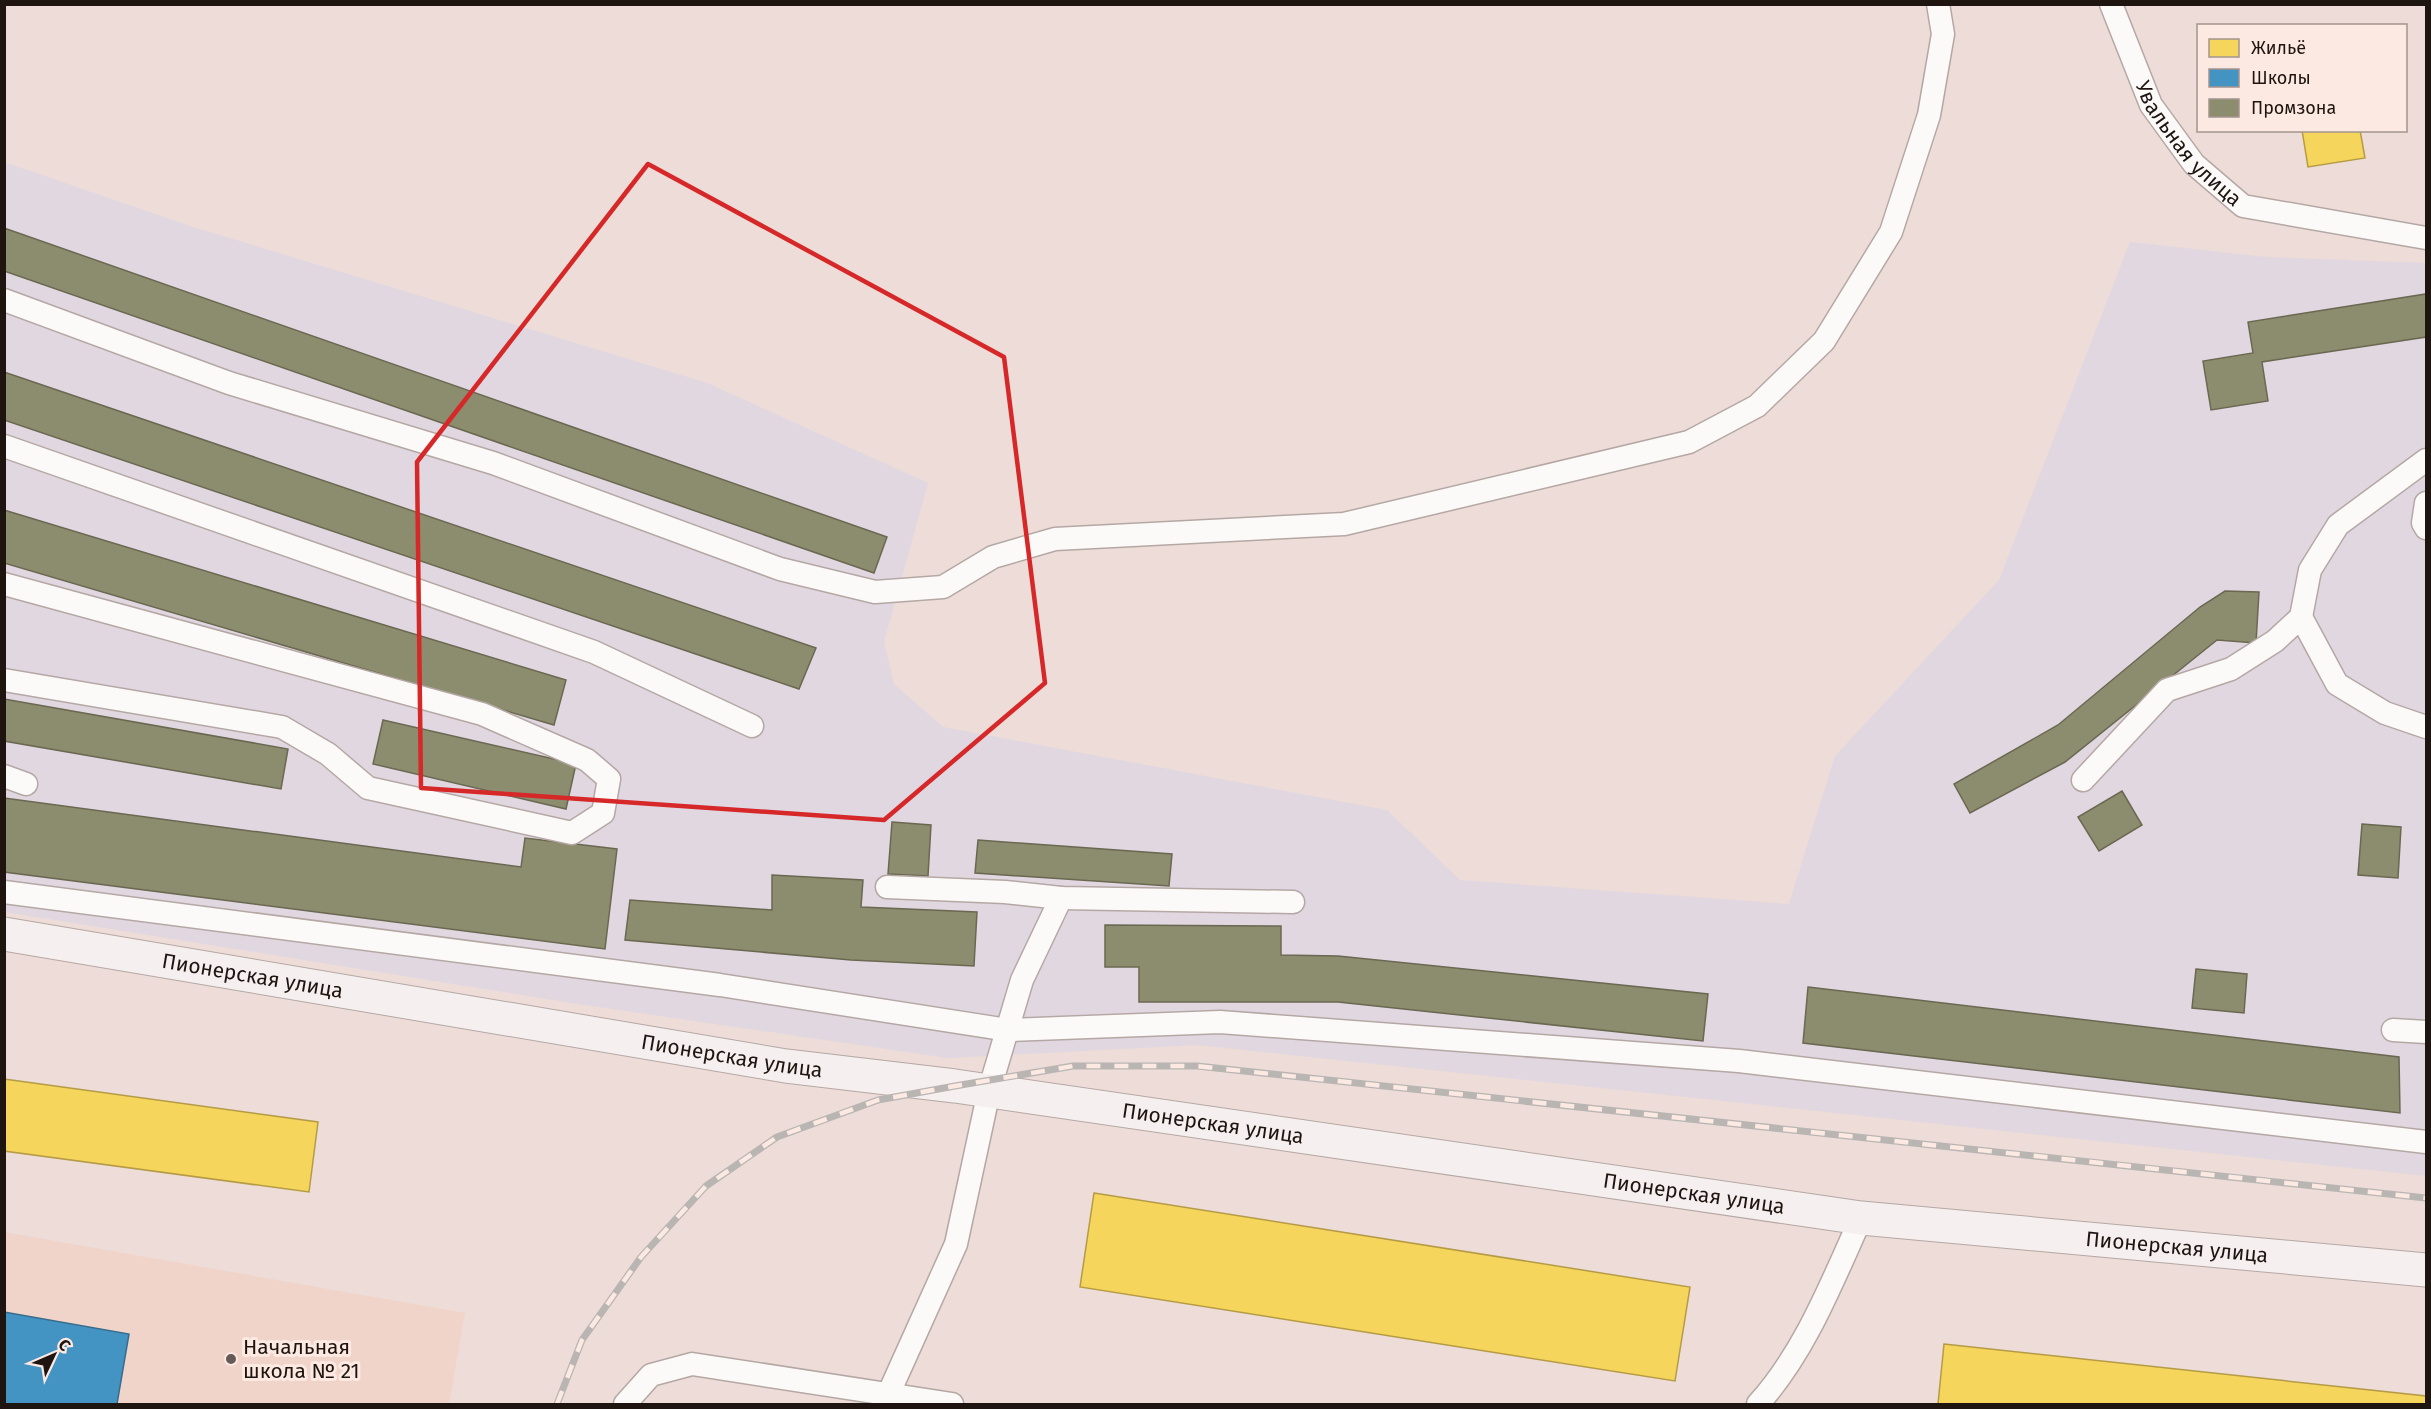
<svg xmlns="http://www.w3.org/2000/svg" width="2431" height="1409" font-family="'Fira Sans',sans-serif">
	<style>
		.built { fill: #f0d4ca }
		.industrial { fill: #e0d7e1 }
		.homes { fill: #f6d55c; stroke: #b59b45; stroke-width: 1.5 }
		.schools { fill: #4393c3; stroke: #386d8d; stroke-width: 1.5 }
		.industry { fill: #8c8c6e; stroke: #6b6852; stroke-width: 1.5 }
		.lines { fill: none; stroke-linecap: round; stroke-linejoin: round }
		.lane-casing { stroke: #b5a8a4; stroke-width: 25 }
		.secondary-casing { stroke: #b5a8a4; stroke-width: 35 }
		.lane { stroke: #fcfaf9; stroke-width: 22 }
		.secondary { stroke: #f6efef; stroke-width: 33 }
		.rail-casing { stroke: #b9b5b3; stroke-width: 7 }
		.rail { stroke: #fbe9e2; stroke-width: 4.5; stroke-dasharray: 14; stroke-linecap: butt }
		.marked { fill: none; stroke: #d62828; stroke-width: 4.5; stroke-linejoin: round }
		.poi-dot { fill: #665a56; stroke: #fbe9e2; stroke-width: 2 }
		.labels { text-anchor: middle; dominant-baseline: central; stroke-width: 6; stroke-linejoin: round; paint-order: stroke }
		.street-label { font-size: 21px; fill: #1e1410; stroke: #fbe9e2 }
		.poi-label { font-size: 21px; fill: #1e1410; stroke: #fbe9e2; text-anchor: start }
	</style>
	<rect width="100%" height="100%" fill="#eddcd7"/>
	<!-- built -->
	<path class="built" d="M4 1232 465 1313 449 1404H5Z"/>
	<!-- industrial -->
	<path class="industrial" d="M4 162 193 227 707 383 928 483 884 642 894 684 943 727 1387 810 1460 880 1789 904 1835 756 1999 580 2130 242 2266 257 2426 263V1176L1198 1045 948 1058 578 1004 5 912Z"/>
	<!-- homes -->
	<path class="homes" d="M2302 130H2360L2365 158 2308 167Z
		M4 1079 318 1122 309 1192 4 1151Z
		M1094 1193 1690 1287 1675 1381 1080 1287Z
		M1944 1344 2426 1396V1404H1938Z"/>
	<!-- schools -->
	<path class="schools" d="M4 1312 129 1334 117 1404H4Z"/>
	<!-- industry -->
	<path class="industry" d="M4 228 887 537 874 573 4 271Z
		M2426 294V337L2262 362 2268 401 2211 410 2203 361 2253 353 2248 322Z
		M4 372 816 648 799 689 4 420Z
		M4 510 566 680 554 725 4 563Z
		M2225 591 2259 592 2256 643 2217 640 2065 762 1970 813 1954 784 2058 725 2200 607Z
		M4 699 288 749 281 789 4 741Z
		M383 720 576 764 566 809 373 764Z
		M2122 791 2142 825 2099 851 2078 817Z
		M4 798 521 867 525 838 617 849 605 949 4 872Z
		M892 822 931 825 928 876 888 874Z
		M2362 824 2401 827 2398 878 2358 875Z
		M978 840 1172 854 1169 886 975 873Z
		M772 875 863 880 861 907 977 912 974 966 851 960 625 940 630 900 772 910Z
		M1105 925 1281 926V955L1338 956 1708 994 1703 1041 1338 1002H1139V967H1105Z
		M2196 969 2247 974 2244 1013 2192 1008Z
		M1808 987 2399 1057 2400 1113 1803 1043Z"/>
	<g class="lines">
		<defs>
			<g id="lane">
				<path id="s1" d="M2111 4 2151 105 2194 164 2243 206 2426 238"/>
				<path d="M4 300 229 383 493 463 780 569 875 592 943 587 993 557 1055 539 1344 524 1689 442 1757 406 1824 341 1891 232 1929 115 1943 34 1938 4"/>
				<path d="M4 446 594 652 752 726"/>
				<path d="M2426 503 2423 523 2426 528"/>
				<path d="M4 584 482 714 587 760 609 779 603 813 572 833 368 788 328 754 282 727 4 680"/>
				<path d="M2301 617 2337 684 2385 713 2426 727"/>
				<path d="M4 776 26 784"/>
				<path d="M2083 780 2167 690 2231 669 2275 641 2301 617 2310 570 2338 525 2426 460"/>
				<path d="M887 887 1005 892 1061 898 1293 902"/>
				<path d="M4 892 720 985 1008 1030 1220 1022 1739 1061 2426 1142"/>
				<path d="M2393 1030 2426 1032"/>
				<path d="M888 1395 956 1244 989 1091 1022 980 1061 898"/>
				<path d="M625 1404 651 1375 692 1364 952 1404"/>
				<path d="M1758 1404C1805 1352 1832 1282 1861 1218"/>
			</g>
			<g id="secondary">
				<path id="s2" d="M4 934 786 1066 955 1086 1861 1218 2426 1270"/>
			</g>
		</defs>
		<!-- lane casing -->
		<use href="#lane" class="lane-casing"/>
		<!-- secondary casing -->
		<use href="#secondary" class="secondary-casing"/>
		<!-- lane -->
		<use href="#lane" class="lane"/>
		<!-- secondary -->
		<use href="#secondary" class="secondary"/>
		<defs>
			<path id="rail" d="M557 1404 582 1340 641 1257 706 1186 777 1137 878 1100 955 1086 1073 1066H1197L2426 1198"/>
		</defs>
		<!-- rail casing -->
		<use href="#rail" class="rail-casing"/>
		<!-- rail -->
		<use href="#rail" class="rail"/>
	</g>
	<!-- marked area -->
	<path class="marked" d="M648 164 1004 357 1045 683 884 820 421 788 417 462Z"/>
	<!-- markers -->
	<circle class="poi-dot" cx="231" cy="1359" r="6"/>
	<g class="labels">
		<!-- street labels -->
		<g class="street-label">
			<text stroke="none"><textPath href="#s1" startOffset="162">Увальная улица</textPath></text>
			<text stroke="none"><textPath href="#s2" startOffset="252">Пионерская улица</textPath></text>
			<text stroke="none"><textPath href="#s2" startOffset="738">Пионерская улица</textPath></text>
			<text stroke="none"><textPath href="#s2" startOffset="1224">Пионерская улица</textPath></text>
			<text stroke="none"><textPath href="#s2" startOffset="1710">Пионерская улица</textPath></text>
			<text stroke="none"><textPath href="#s2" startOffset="2196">Пионерская улица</textPath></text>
		</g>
		<!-- poi labels -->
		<g class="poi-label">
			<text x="243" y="1347">Начальная<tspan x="243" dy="24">школа № 21</tspan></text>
		</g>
	</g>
	<!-- border -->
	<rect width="2431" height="1409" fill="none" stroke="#1e1410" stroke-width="12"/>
	<!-- legend -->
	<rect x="2197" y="24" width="210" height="108" fill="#fbe9e2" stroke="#a3948e" stroke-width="1.5"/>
	<rect x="2209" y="39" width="30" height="18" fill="#f6d55c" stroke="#a3948e" stroke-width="1.5"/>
	<text x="2251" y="54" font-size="18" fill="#1e1410">Жильё</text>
	<rect x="2209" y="69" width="30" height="18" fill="#4393c3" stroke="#a3948e" stroke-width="1.5"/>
	<text x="2251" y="84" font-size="18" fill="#1e1410">Школы</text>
	<rect x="2209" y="99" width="30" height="18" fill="#8c8c6e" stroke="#a3948e" stroke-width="1.5"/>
	<text x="2251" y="114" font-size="18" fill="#1e1410">Промзона</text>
	<!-- north arrow -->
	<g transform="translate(54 1355) rotate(46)" stroke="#fbe9e2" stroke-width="4.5" paint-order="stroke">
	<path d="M0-4.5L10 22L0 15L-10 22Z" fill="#1e1410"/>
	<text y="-9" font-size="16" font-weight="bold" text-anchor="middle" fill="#1e1410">С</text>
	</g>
</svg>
